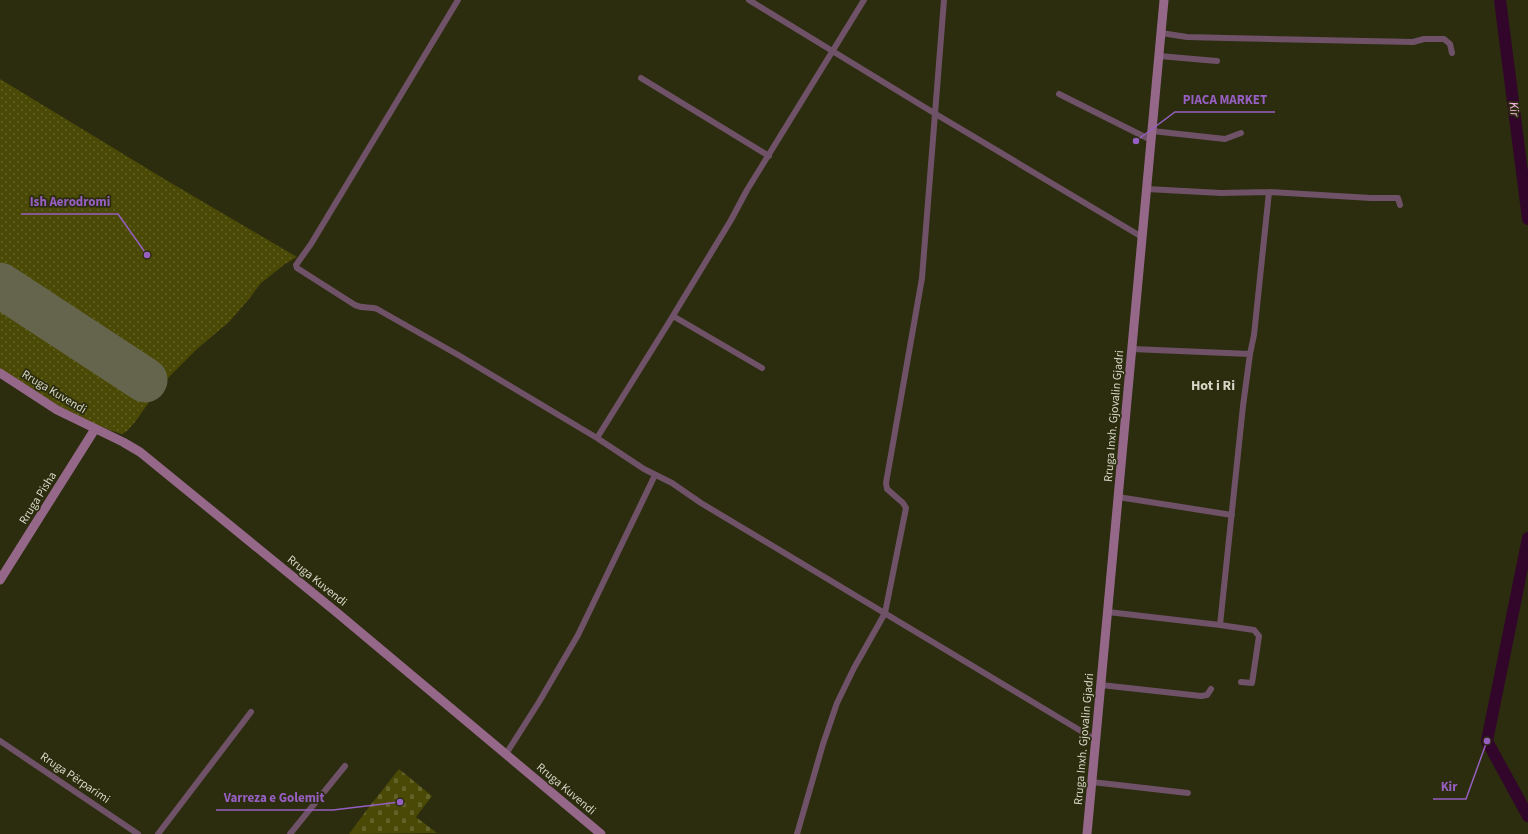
<svg xmlns="http://www.w3.org/2000/svg" width="1528" height="834" font-family="'Source Sans 3',sans-serif">
	<style>
		.grass { fill: url(#grass-dots) }
		.cemetery { fill: url(#cemetery-stones) }
		.lines { fill: none; stroke-linecap: round; stroke-linejoin: round }
		.river { stroke: #32052b; stroke-width: 12 }
		.runway { stroke: #64654c; stroke-width: 45 }
		.street { stroke: #6f5267; stroke-width: 6 }
		.secondary { stroke: #95688a; stroke-width: 9 }
		.labels { text-anchor: middle; dominant-baseline: central; stroke-width: 3.5; stroke-linejoin: round; paint-order: stroke }
		.street-label { font-size: 12px; fill: #d5d6c5; stroke: #2c2c0f }
		.water-label { font-size: 13px; font-style: italic; fill: #fab1e8; stroke: #2c2c0f }
		.quarter-label { font-size: 14px; font-weight: bold; fill: #d5d6c5; stroke: #2c2c0f }
		.leader { fill: none; stroke: #965fc1; stroke-width: 1.5 }
		.callout-dot { fill: #965fc1; stroke: #2c2c0f; stroke-width: 1.5 }
		.callout-label { font-size: 13px; text-anchor: middle; font-weight: bold; fill: #965fc1; stroke: #2c2c0f; stroke-width: 3.5; stroke-linejoin: round; paint-order: stroke }
	</style>
	<defs>
		<pattern id="grass-dots" width="8" height="8" patternUnits="userSpaceOnUse"><rect width="8" height="8" fill="#4a4906"/><path d="M2 2h.1M6 6h.1" fill="none" stroke="#636229" stroke-width="1.8" stroke-linecap="round"/></pattern>
		<pattern id="cemetery-stones" width="16" height="16" patternUnits="userSpaceOnUse"><rect width="16" height="16" fill="#4a4906"/><path d="M2 7V4a2 2 0 0 1 4 0v3zM10 15v-3a2 2 0 0 1 4 0v3z" fill="#636229"/></pattern>
	</defs>
	<rect width="100%" height="100%" fill="#2c2c0f"/>
	<!-- grass -->
	<path class="grass" d="M0 79 166 180 297 257 285 264 261 283 249 299 229 322 198 348 162 384 135 422 127 431 122 434C78 421 39 394 0 370Z"/>
	<!-- cemetery -->
	<path class="cemetery" d="M399 769 432 796 416 817 437 833 349 834 369 807Z"/>
	<g class="lines">
		<!-- river -->
		<path class="river" d="M1500 0 1528 219
			M1528 538 1487 741 1528 816"/>
		<!-- runway -->
		<path class="runway" d="M0 285 145 380"/>
		<!-- street -->
		<path class="street" d="M458 0 311 244 296 265 297 268 355 305C363 309 370 306 377 309L460 356 597 438
			M749 0 934 113 1142 237
			M864 0 747 190 731 220 668 324 597 438 644 469 672 483 701 503 1096 740
			M1161 33 1187 37 1226 38 1413 42 1424 39H1444L1450 44 1452 53
			M1159 56 1217 61
			M641 78 769 156
			M1059 94 1151 140
			M1152 131 1225 139 1241 133
			M1147 189 1221 193 1269 192 1371 198H1398L1400 205
			M673 316 762 368
			M1132 349 1250 354
			M1118 497 1232 515
			M1108 612 1220 625
			M1241 682 1252 683 1259 636 1254 630 1220 625 1243 406 1250 354 1254 335 1269 192
			M1101 685 1201 696 1207 695 1211 689
			M0 741 138 834
			M506 754 539 702 578 635 655 475
			M1092 782 1188 793
			M158 834 251 712
			M290 834 345 766
			M797 834 823 744 837 703 854 668 885 613 906 508 903 503 887 489 886 483 922 278 944 0"/>
		<!-- secondary -->
		<path class="secondary" d="M0 373 57 410 123 442 140 452 335 611 601 834
			M0 580 95 429
			M1087 834 1164 0"/>
	</g>
	<g class="labels">
		<!-- street labels -->
		<g class="street-label">
			<text transform="translate(54 392) rotate(31)">Rruga Kuvendi</text>
			<text transform="translate(1114 416) rotate(-85)">Rruga Inxh. Gjovalin Gjadri</text>
			<text transform="translate(38 498) rotate(-58)">Rruga Pisha</text>
			<text transform="translate(317 581) rotate(39)">Rruga Kuvendi</text>
			<text transform="translate(1084 739) rotate(-85)">Rruga Inxh. Gjovalin Gjadri</text>
			<text transform="translate(75 778) rotate(34)">Rruga Përparimi</text>
			<text transform="translate(566 789) rotate(40)">Rruga Kuvendi</text>
		</g>
		<!-- water labels -->
		<g class="water-label">
			<text transform="translate(1514 109) rotate(83)">Kir</text>
		</g>
		<!-- quarter labels -->
		<g class="quarter-label">
			<text x="1213" y="386">Hot i Ri</text>
		</g>
	</g>
	<!-- callouts -->
	<path class="leader" d="M1136 141L1175 112H1275M147 255L118 214H21M1487 741L1466 799H1433M400 802L333 810H216"/>
	<g class="callout-dot">
		<circle cx="1136" cy="141" r="4"/>
		<circle cx="147" cy="255" r="4"/>
		<circle cx="1487" cy="741" r="4"/>
		<circle cx="400" cy="802" r="4"/>
	</g>
	<g class="callout-label">
		<text x="1225" y="104">PIACA MARKET</text>
		<text x="70" y="206">Ish Aerodromi</text>
		<text x="1449" y="791">Kir</text>
		<text x="274" y="802">Varreza e Golemit</text>
	</g>
</svg>
